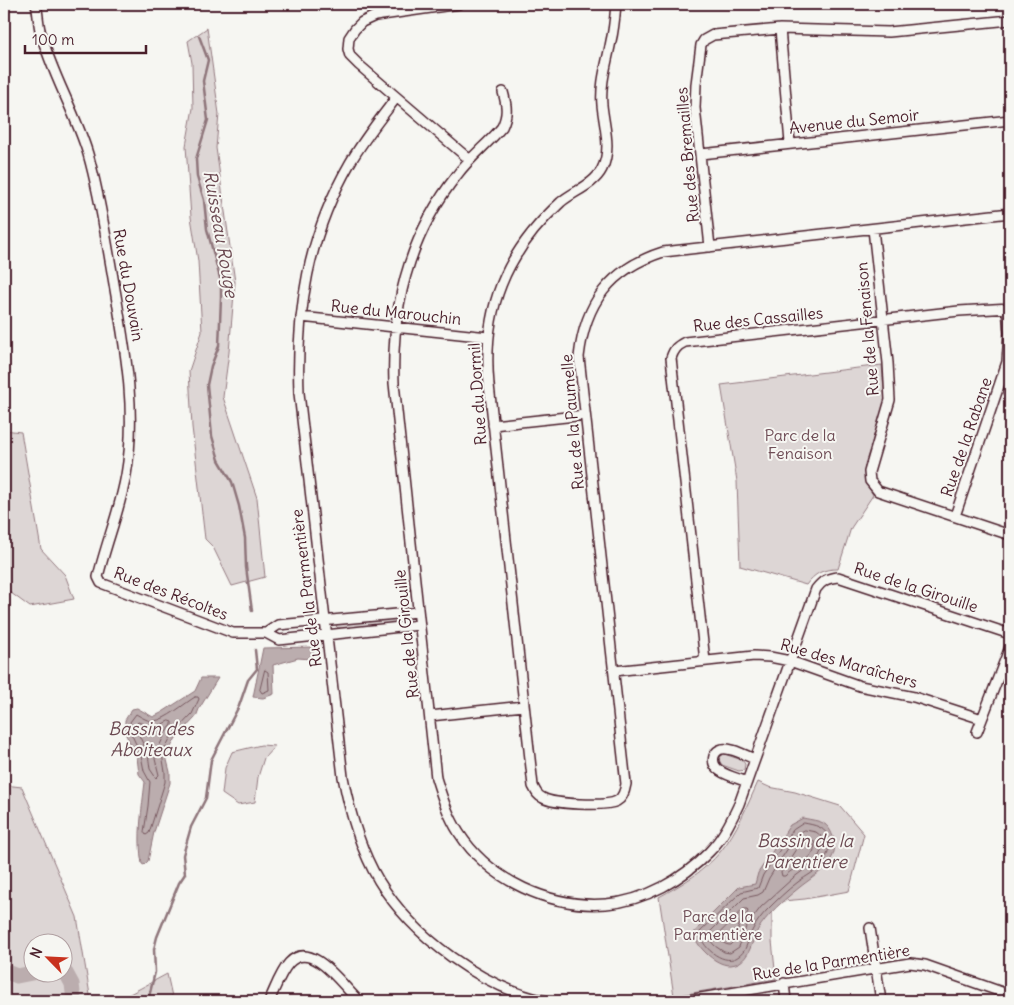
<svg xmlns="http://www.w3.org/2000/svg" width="1014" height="1005" font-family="Delius,sans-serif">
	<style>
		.green { fill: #ddd6d5; stroke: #947a80; fill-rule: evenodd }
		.water { fill: #bbadae; stroke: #8e747a }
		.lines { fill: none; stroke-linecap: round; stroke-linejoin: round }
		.shore { stroke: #77585f; stroke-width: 1 }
		.stream { stroke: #8e747a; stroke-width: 2.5 }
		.river { stroke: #bbadae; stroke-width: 15 }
		.minor-casing { stroke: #4a1f2b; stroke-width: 12 }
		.minor { stroke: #f6f6f2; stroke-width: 9 }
		.labels { text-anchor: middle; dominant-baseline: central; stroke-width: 4; stroke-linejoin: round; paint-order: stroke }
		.street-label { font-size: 16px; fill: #4a1f2b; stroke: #f6f6f2 }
		.park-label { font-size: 16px; fill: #6f4d56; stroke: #f6f6f2 }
		.water-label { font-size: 18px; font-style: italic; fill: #6c4a52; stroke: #f6f6f2 }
	</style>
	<rect width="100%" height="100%" fill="#f6f6f2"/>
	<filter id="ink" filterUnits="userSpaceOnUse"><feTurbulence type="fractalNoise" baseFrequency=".02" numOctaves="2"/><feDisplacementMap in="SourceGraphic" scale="10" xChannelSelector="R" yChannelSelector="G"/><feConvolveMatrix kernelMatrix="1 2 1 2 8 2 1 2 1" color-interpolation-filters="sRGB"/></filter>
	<g filter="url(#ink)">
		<!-- green -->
		<path class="green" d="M207 28 219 114 216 148 235 282 229 352 223 397 257 498 265 577 232 586 213 547 205 539 192 427 189 371 202 332 198 261 191 217 186 146 193 108 192 63 188 41Z
			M882 365 885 402 865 464C864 476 867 484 873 495L851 528 838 569C823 569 815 573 806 585L740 566 737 481 721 385Z
			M4 430 21 432 41 549 65 575 74 599 30 607 7 590 4 580Z
			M389 619 408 620 407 622 354 629 338 628 336 626 337 624Z
			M261 745 275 746 264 758 258 777 255 802 238 805 222 794 225 768 232 752Z
			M724 754 742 760 745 764 744 770 739 771 722 765 719 760 721 756Z
			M758 782 769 787 795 792 840 806 864 834 849 891 805 899 772 902V941L776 979 674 996 659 897C681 885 705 871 721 851 737 831 747 806 758 782Z
			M4 785 22 787 77 917 91 1001 4 1000ZM32 942H62V972H32Z
			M167 974 173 1001H131L128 995Z"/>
		<!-- water -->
		<path class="water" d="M315 647 311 659 298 658 273 665 274 694 263 698 253 697 263 648Z
			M201 678H218L199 709 196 717 176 738 166 756 170 772V783L154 832 148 861 144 865 142 864C137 837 142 809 145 782L139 774 137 757 125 733V720L132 709 137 708 153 717 161 713 195 691Z
			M803 818C821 822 828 820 834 840 839 863 815 875 800 887 790 895 778 905 769 915 764 921 758 928 756 934 750 947 748 963 731 965 718 966 703 952 697 942 695 939 695 935 695 931L739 887 755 884 758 873 790 825Z"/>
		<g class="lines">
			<!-- shore -->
			<path class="shore" d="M265 670 268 672 269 690 262 693 260 690Z
				M195 697H198L199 699 192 714 172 735 162 754 165 772V782L149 833 146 835 144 832 148 806 150 782 144 771 141 755 130 731V722L136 714C141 717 149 722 154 721 166 720 185 703 195 697Z
				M169 721 172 722V725L166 732 156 753 155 759 159 775 156 778 150 769 148 754 136 729V724L138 722 154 728Z
				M804 823C809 824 815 825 819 827 833 833 830 853 823 863 817 871 806 876 798 882 787 890 776 901 767 910 762 915 756 923 753 929 747 939 748 952 736 958 722 965 700 946 700 932L741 892 758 888 763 875 793 830Z
				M805 830 816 832 821 836 823 847 817 860 793 878 761 907 746 927 739 947 730 953 724 952 715 946 707 937 708 934 744 898 758 895 763 892 769 878 797 834Z
				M806 838 814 841C819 858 795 866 785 876H782L781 872 802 840Z
				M744 909H747L748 912 740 923 733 942 730 945C725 945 718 940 718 935Z"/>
			<!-- stream -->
			<path class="stream" d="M199 36 208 60 203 81 208 120 196 159 197 177 204 200 207 229 221 282V298L219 346 211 366 207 385 212 436 219 460 232 482 239 506 245 538 246 567 252 611
				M148 1001 155 972 154 949 157 937 179 883 185 874 183 855 191 827 206 798 211 760 239 706 248 680 257 669 255 650"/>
			<!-- river -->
			<path class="river" d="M4 971 17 976 37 972
				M62 972 66 973 72 984 74 1001"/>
			<defs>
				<path id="minor" d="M36 4C38 12 38 21 40 30 51 73 75 111 88 154 99 192 105 232 112 272 123 338 138 407 126 475 120 510 106 543 98 577L101 583 233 633H266L279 640 419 625
					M459 4 375 16 362 22 355 29 349 38 348 49 350 56 359 65 470 160
					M616 4C615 16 614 29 611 41 607 63 600 83 602 105 604 126 612 149 602 169 594 185 574 191 561 202 505 253 482 310 489 385L533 786C536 792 537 795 543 798 553 804 606 807 617 801 623 798 625 790 626 784L579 357C585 303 610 269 663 252L1010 213
					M780 29 790 143
					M503 92C507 106 508 114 502 127 488 144 470 157 457 175 409 236 391 306 394 383L436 778C442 797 448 816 459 833 490 881 551 908 606 904 645 901 683 879 709 852 723 838 731 821 739 804L816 589C822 581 827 578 838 577L1010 634
					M396 98C380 119 363 140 350 163 308 236 296 310 299 393L343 777C350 814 360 849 379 881 413 937 483 988 546 1001
					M701 154 1010 120
					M873 229 888 363 890 400 869 472 870 481 878 491 1010 535
					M710 247 695 108 696 84 701 45 704 40 713 35 780 29 889 32 1010 20
					M301 317 488 337
					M493 425 585 415
					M955 516 1007 362 1009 333 1007 308
					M266 633 278 625 418 612
					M705 661 671 358C674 349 677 346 685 342L959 311 1010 308
					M614 671 754 656 770 657 790 661 860 686 914 697 982 719
					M430 716 524 706
					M977 732 1010 647
					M747 782C736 777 709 773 714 756 715 753 718 750 722 749 731 747 746 756 755 759
					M870 928 881 1001
					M784 983 786 1001
					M269 1001C275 989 280 973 289 963 312 938 343 987 359 1001
					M683 1001 910 963 925 965 1010 995"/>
			</defs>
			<!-- minor casing -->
			<use href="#minor" class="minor-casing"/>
			<!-- minor -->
			<use href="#minor" class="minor"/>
		</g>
	</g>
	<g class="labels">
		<!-- street labels -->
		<g class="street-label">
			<text transform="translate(854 121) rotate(-6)">Avenue du Semoir</text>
			<text transform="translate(687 155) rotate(-95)">Rue des Bremailles</text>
			<text transform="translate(129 285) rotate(80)">Rue du Douvain</text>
			<text transform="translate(396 312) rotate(6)">Rue du Marouchin</text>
			<text transform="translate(758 319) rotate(-6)">Rue des Cassailles</text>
			<text transform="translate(867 329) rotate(-95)">Rue de la Fenaison</text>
			<text transform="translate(477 394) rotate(-94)">Rue du Dormil</text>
			<text transform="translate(572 422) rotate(-95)">Rue de la Paumelle</text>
			<text transform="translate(966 437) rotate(-71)">Rue de la Rabane</text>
			<text transform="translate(916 587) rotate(18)">Rue de la Girouille</text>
			<text transform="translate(306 588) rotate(-97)">Rue de la Parmentière</text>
			<text transform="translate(171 593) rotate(21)">Rue des Récoltes</text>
			<text transform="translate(406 634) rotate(-96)">Rue de la Girouille</text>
			<text transform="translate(849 663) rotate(16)">Rue des Maraîchers</text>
			<text transform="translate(831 962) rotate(-9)">Rue de la Parmentière</text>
		</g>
		<!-- park labels -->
		<g class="park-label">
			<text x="800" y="435">Parc de la<tspan x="800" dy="18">Fenaison</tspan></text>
			<text x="718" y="916">Parc de la<tspan x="718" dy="18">Parmentière</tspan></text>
		</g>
		<!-- water labels -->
		<g class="water-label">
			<text transform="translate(221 234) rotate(80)">Ruisseau Rouge</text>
			<text x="151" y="728">Bassin des<tspan x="151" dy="21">Aboiteaux</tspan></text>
			<text x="805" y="840">Bassin de la<tspan x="805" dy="21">Parentiere</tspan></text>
		</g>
	</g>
	<!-- margin -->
	<rect width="1014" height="1005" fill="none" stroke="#f6f6f2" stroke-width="20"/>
	<rect x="10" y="10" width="994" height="985" fill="none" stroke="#4a1f2b" stroke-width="2" filter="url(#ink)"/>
	<!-- north arrow -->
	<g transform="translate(48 958) rotate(294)"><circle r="24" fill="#f6f6f2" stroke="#b1a0a2"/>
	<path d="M0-4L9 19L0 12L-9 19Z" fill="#c8321e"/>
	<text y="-8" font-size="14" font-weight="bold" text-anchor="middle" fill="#4a1f2b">N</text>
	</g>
	<!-- scale -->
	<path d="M25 45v8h121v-8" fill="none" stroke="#4a1f2b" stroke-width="2.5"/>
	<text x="32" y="45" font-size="15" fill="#4a1f2b" stroke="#f6f6f2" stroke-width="4" paint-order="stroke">100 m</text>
</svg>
